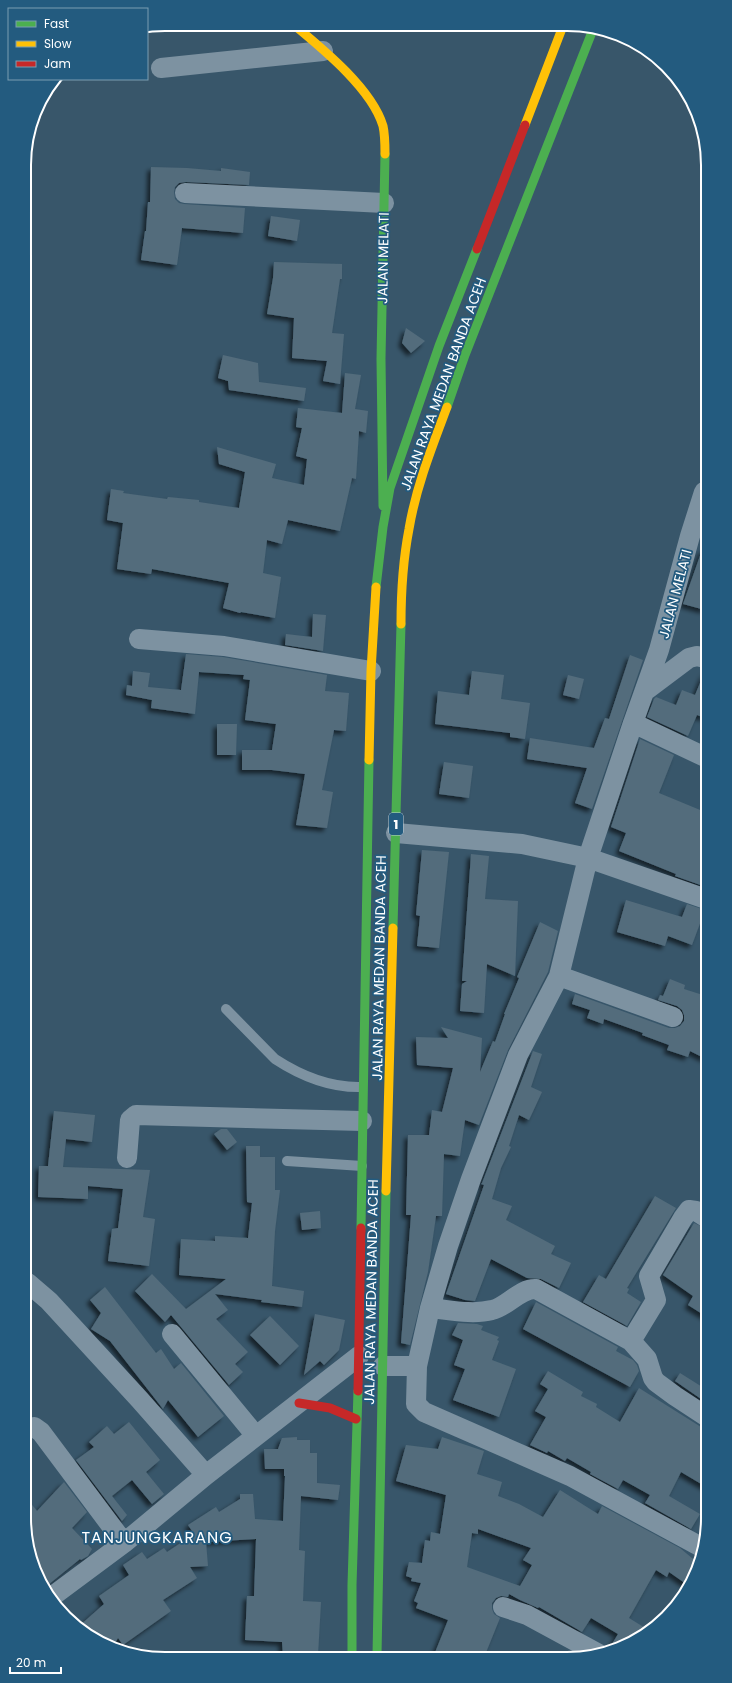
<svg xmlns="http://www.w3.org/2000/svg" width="732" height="1683" font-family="Poppins,sans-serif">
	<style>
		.building { fill: #536c7c; fill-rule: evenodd; filter: url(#shadow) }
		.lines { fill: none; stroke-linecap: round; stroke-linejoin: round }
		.lane { stroke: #7d92a1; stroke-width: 10 }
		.street { stroke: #7d92a1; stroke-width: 20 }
		.fast { stroke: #4caf50; stroke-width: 9 }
		.slow { stroke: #ffc107; stroke-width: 9 }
		.jam { stroke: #c62828; stroke-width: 9 }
		.labels { text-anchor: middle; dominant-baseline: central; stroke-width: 3.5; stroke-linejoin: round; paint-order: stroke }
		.shield { fill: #235b7f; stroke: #bdced9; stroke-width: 1 }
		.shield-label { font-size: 13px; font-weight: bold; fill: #fff }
		.street-label { font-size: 14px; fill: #fff; stroke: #235b7f }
		.quarter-label { font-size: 16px; letter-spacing: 1px; fill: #fff; stroke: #235b7f }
		.rim { fill: none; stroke: #fff; stroke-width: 2 }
	</style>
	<defs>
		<filter id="shadow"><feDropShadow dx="-3.5" dy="3.5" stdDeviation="2" flood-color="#0009"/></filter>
	</defs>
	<rect width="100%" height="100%" fill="#38566a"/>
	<!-- building -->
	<path class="building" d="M151 167 187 168 221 171V168L250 172 249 185 186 182 179 183 175 187 174 192 175 199 179 203 184 204 245 208 243 233 182 228 177 265 141 260 145 231H146L148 202H150Z
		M271 216 300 220 297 241 268 236Z
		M274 262 342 264V279H340L332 333 344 334 340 384 323 381 327 361 292 358 294 318 267 314 273 278Z
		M406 328 425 341 411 353 402 343Z
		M223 355 258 363 259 382 306 388 304 401 229 390 228 381 218 378Z
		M345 373 361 375 355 409 368 411 366 433 359 431 356 479 352 478 340 531 288 520 282 544 267 540 263 573 281 577 275 618 241 612 240 613 223 608 229 583 152 569 151 574 117 569 123 523 107 520 111 489 124 491 123 493 167 499 168 497 199 500V502L239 508 245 472 219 464 217 447 276 464 272 478 304 485 307 459 296 456 302 428 296 427 298 408 342 413Z
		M702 550H705V610L683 604Z
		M313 614 326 615 323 651 285 645 286 634 312 637Z
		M186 654 223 657 327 675 325 691 349 693 346 731 334 730 322 790 333 792 327 828 296 825 305 774 272 770H242V750H272L276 724 245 720 250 680 243 679 244 675 199 672 195 714 151 708 152 700 126 695 127 685 132 686 133 671 150 673 148 687 181 690Z
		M630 655 643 660 592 809 575 803 587 768 527 759 530 738 594 748 605 718 609 719Z
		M472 671 504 675 501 699 530 703 525 739 510 737V733L435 724 438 691 469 695Z
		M705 671V718L697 715 688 736 647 717 654 699 656 697 676 705 682 690 695 695Z
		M568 675 584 679 579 699 563 695Z
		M217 724H237L236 755H217Z
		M640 739 674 755 659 793 705 812 706 887 675 876 676 874 619 851 626 833 611 827Z
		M444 762 473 766 469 798 439 794Z
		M422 850 449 852 439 948 417 946 420 916 416 915Z
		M471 854 489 856 485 899 518 901 515 976 487 964 484 1013 460 1011 462 984 467 981H462Z
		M626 900 682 917 687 904 705 910 692 945 668 936 665 946 617 932Z
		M540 922 558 931 548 972 508 1050 479 1125 465 1120 460 1156 444 1154 442 1216H436L428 1272 410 1345 401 1343 411 1215H406L408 1135H429L432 1110 442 1112 453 1068 417 1065 416 1037 448 1038 441 1027 482 1038 480 1072 493 1041 495 1042 505 1014H504L519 978 517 977Z
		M670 979 685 985 684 989 706 996V1059L690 1051 688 1057 667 1050 669 1045 642 1035 643 1033 604 1019 603 1024 587 1018 590 1010 572 1004 575 994 669 1028H675L680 1026 684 1021V1015L682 1010 677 1006 658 1000 660 995 663 996Z
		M533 1051 542 1054 531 1087 542 1092 529 1120 519 1115 509 1146 511 1147 501 1168 492 1199 512 1206 506 1220 555 1246 551 1254 571 1263 559 1288 541 1279 527 1278 491 1259 475 1301 465 1300 446 1294 484 1185 481 1184 482 1183Z
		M54 1111 95 1115 92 1142 66 1139 63 1167 150 1170 143 1217 155 1219 149 1266 108 1261 112 1229 118 1228 123 1189 88 1186V1199L38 1197 39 1166H48Z
		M221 1129H227L237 1142 227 1150 214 1134Z
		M246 1146H260V1157H275V1190H280L275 1231 272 1286 304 1291 302 1307 261 1302 262 1300 215 1294 228 1310 216 1319 248 1352 235 1364 243 1372 229 1385 171 1315 165 1322 135 1291 152 1274 186 1309 226 1279 179 1275 181 1239 215 1241V1236L248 1238 252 1203 247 1202Z
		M655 1196 676 1208 627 1288 629 1289 627 1293 641 1302 627 1326 583 1302 599 1275 606 1279Z
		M320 1211 321 1228 302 1230 300 1213Z
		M694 1223 707 1229V1317L688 1305 693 1296 663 1275Z
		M105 1287 156 1353 161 1349 174 1369 181 1363 224 1416 198 1437 168 1400 163 1409 110 1341 91 1329 101 1313 90 1300Z
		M536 1302 618 1347 616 1351 633 1360 637 1365 639 1371 630 1387 523 1329Z
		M315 1314 345 1320 339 1350 324 1365 320 1361 304 1375Z
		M270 1316 299 1346 280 1365 250 1335Z
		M458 1323 477 1324 483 1326 481 1330 499 1337 497 1340 499 1341 492 1360 516 1369 499 1417 453 1400 465 1369 454 1365 463 1340 452 1335Z
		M548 1371 583 1392 581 1396 597 1404 596 1407 620 1422 639 1388 701 1427 707 1428 708 1488 681 1472 669 1496 700 1514 691 1529 645 1503 650 1495 623 1480 618 1489 590 1474 591 1472 567 1458 565 1461 548 1451 547 1453 530 1445 546 1417 535 1411 548 1389 540 1384Z
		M680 1373 707 1390V1396L704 1401 675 1381Z
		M129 1422 160 1460 146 1472 164 1494 152 1504 132 1480 112 1496 127 1515 122 1521 76 1460 94 1447 89 1442 107 1426 114 1434Z
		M297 1437V1440H310V1453H317V1483L340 1485 338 1500 301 1496 299 1550 305 1551 303 1601 321 1602 318 1655 283 1656 282 1642 245 1640 247 1596H254L256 1539 206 1542 208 1566 190 1567 197 1578 163 1600 171 1611 123 1645 118 1638 114 1645 78 1627 104 1604 99 1596 129 1575 123 1565 142 1552 147 1559 164 1548 167 1552 194 1534 188 1525 216 1507 219 1512 240 1499V1494H253L255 1519 283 1521 285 1476H284V1469H265L264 1449H278L282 1438Z
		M442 1437 484 1451 477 1474 502 1482 498 1496 519 1504 543 1517 560 1490 598 1514 602 1506 680 1548 699 1564 697 1572 689 1586 669 1572 667 1577 656 1570 629 1618 650 1631 646 1635 610 1651 609 1649 618 1634 591 1618 582 1632 539 1607 538 1608 520 1600 509 1594 508 1597 501 1596 496 1598 492 1603V1609L494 1614 500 1618 485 1655H434L448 1620 416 1608 418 1603 414 1601 421 1583 411 1581 412 1578 406 1576 409 1562 422 1563 425 1540 430 1541 431 1532 440 1534 446 1495 396 1481 406 1445 438 1449ZM478 1529 531 1548 523 1560 532 1565 520 1586 467 1567 472 1533 478 1534Z
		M64 1482 87 1512 72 1528 92 1549 88 1556 81 1560 80 1559 43 1589 29 1555V1501L37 1511Z"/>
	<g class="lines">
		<!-- lane -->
		<path class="lane" d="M226 1009 275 1059C301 1076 331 1088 362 1087
			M287 1161 362 1166"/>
		<!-- street -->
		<path class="street" d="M161 68 323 51
			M185 193 384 203
			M139 639 224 646 371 671
			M645 691 689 658 697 656 705 658
			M633 723 659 650 690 536 704 492
			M705 757 633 723 588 858 706 899
			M396 833 522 844 588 858 559 976 673 1017
			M559 976 518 1055 471 1179 448 1246 430 1308 417 1366 416 1404 424 1412 570 1476 703 1548
			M127 1158 130 1120 136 1115 362 1121
			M28 1283 49 1301 140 1400 206 1475
			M430 1308C450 1310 473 1315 492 1310 507 1307 520 1288 536 1289L631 1341 647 1359 653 1378 656 1382 675 1396 707 1417
			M172 1334 256 1436
			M631 1341 656 1300 649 1276 683 1218 689 1210 696 1211 707 1218
			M383 1366H417
			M28 1428 34 1427 41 1432 124 1543
			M50 1598 124 1543 206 1475 359 1356
			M503 1607 527 1615 599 1654"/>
		<!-- fast -->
		<path class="fast" d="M447 407 465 355 594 27
			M383 506 381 359 385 154
			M376 587 383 527 390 488 439 346 477 249
			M393 928 401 624
			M361 1228 369 760
			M352 1655V1585L358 1391
			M377 1655 386 1191"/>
		<!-- slow -->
		<path class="slow" d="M294 25C323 49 372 89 383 126 385 135 385 144 385 154
			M525 125 563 26
			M401 624C401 593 403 560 409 529 416 487 432 447 447 407
			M369 760 371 671 376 587
			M386 1191 393 928"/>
		<!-- jam -->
		<path class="jam" d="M477 249 525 125
			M358 1391 361 1228
			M299 1403 330 1408 356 1419"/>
	</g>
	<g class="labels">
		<!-- shield labels -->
		<rect class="shield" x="389" y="813" width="14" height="22" rx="3"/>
		<g class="shield-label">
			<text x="396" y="824">1</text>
		</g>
		<!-- street labels -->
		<g class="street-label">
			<text transform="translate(383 258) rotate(-89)">JALAN MELATI</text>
			<text transform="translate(443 384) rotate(-70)">JALAN RAYA MEDAN BANDA ACEH</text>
			<text transform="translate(675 594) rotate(-75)">JALAN MELATI</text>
			<text transform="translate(379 968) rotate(-89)">JALAN RAYA MEDAN BANDA ACEH</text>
			<text transform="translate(371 1292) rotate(-89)">JALAN RAYA MEDAN BANDA ACEH</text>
		</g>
		<!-- quarter labels -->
		<g class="quarter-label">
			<text x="157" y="1537">TANJUNGKARANG</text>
		</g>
	</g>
	<!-- crop -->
	<path d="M0 0H732V1683H0ZM165 31H567A134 134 0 0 1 701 165V1518A134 134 0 0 1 567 1652H165A134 134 0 0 1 31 1518V165A134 134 0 0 1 165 31Z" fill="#235b7f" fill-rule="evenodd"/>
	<path class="rim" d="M165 31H567A134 134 0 0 1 701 165V1518A134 134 0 0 1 567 1652H165A134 134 0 0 1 31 1518V165A134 134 0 0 1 165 31Z"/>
	<!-- legend -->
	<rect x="8" y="8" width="140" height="72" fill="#235b7f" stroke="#7b9db2"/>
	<rect x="16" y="21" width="20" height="6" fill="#4caf50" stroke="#7b9db2"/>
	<text x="44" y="28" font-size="12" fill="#ffffff">Fast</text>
	<rect x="16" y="41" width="20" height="6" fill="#ffc107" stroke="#7b9db2"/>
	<text x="44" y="48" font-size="12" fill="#ffffff">Slow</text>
	<rect x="16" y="61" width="20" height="6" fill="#c62828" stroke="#7b9db2"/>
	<text x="44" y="68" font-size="12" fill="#ffffff">Jam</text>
	<!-- scale -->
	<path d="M10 1667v6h51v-6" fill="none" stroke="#ffffff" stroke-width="2"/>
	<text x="16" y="1667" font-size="12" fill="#ffffff" stroke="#235b7f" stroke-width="3" paint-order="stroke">20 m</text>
</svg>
